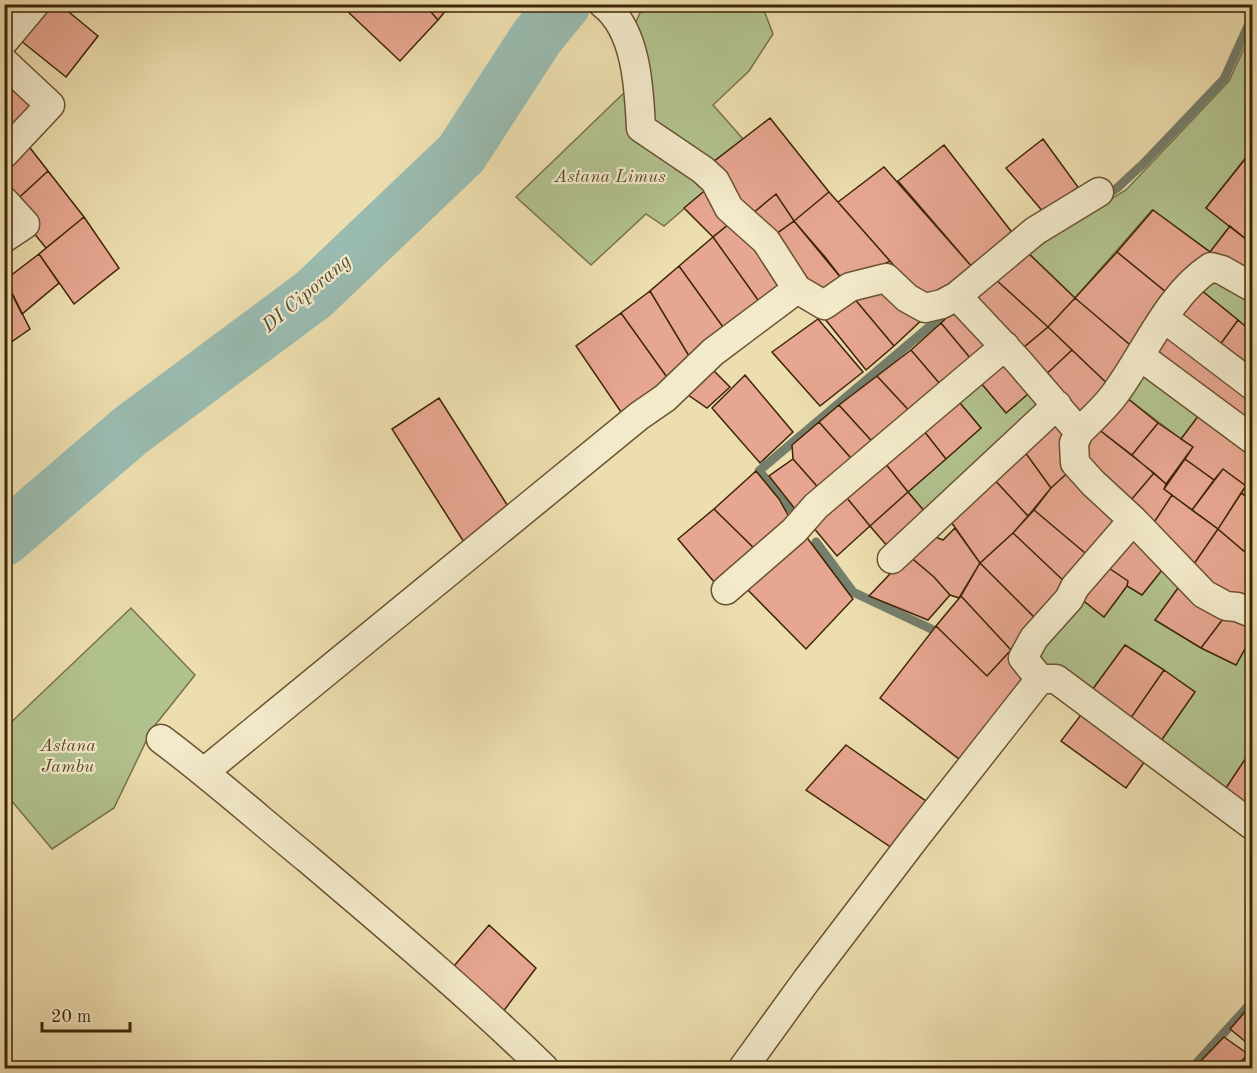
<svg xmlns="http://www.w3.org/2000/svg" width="1257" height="1073" font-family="'Old Standard TT',serif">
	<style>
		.green { fill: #b2c28f; stroke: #78744a; stroke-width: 1.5 }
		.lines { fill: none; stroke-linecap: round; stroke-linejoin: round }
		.stream { stroke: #757f6c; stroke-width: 9 }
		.river { stroke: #9abbb0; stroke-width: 54 }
		.building { fill: #e7a691; stroke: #3e2505; stroke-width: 1.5 }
		.minor-casing { stroke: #6a5330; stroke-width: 31 }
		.minor { stroke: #f3eacb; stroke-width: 28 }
		.labels { text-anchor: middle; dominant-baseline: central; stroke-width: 4.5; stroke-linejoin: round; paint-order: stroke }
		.park-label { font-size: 18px; font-style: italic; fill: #5b4c28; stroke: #f3eacb }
		.water-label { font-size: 20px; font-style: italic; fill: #554a30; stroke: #f3eacb }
	</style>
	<rect width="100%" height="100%" fill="#eddeaf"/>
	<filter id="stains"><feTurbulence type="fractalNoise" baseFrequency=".00333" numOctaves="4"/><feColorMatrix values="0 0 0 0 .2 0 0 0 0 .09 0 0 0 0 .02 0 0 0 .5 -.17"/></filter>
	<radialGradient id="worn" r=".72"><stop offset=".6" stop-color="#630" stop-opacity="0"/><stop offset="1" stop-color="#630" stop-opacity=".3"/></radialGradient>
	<!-- green -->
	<path class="green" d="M650 5H756L765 13 773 34 749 71 713 105 743 139 708 166 647 125 632 31 640 13Z
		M1252 31V163L1245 158 1206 208 1230 226 1210 252 1152 210 1075 298 1025 250 1126 190 1229 81Z
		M630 87 636 132 708 188 664 226 646 214 591 265 516 197Z
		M1211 275 1252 295V332L1196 286Z
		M1145 362 1205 407 1181 439 1122 394Z
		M976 377 1006 412 1035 388 1052 405 931 519 908 492 981 428 954 396Z
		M1166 565 1183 581 1155 620 1201 648 1236 665 1252 636V749L1220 797 1156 748 1195 692 1125 645 1087 697 1043 675 1035 639 1076 595 1104 617 1127 586 1142 595Z
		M131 608 195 675 152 729 114 808 52 849 5 793 4 729Z"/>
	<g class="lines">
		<!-- stream -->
		<path class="stream" d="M1103 197 1117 188 1144 163 1224 79 1252 17
			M799 519 759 471 942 316
			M816 542 853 592 944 635
			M1192 1068 1252 1002"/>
		<!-- river -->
		<path class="river" d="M4 539 130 431 314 294 461 154 537 37 564 4"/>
	</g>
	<!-- building -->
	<path class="building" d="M42 4H59L98 36 66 77 15 36Z
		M351 4H424L438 20 400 61 346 10Z
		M424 4H451L438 20Z
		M4 70 44 106 4 151Z
		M770 118 829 192 794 221 776 194 747 218 708 166Z
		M1043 139 1078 187 1044 213 1006 168Z
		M27 144 48 171 11 205 4 196V165Z
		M944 145 1014 235 973 268 898 181Z
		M1246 158 1252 163V244L1206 208Z
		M884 167 973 268 926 302 838 202Z
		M48 171 84 217 46 248 11 205Z
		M708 188 734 220 713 237 684 208Z
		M829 192 890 261 846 284 794 221Z
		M776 194 794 221 769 239 747 218Z
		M1153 210 1210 252 1172 297 1117 252Z
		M84 217 119 268 74 304 39 254Z
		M734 220 788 287 763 307 713 237Z
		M794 221 825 257 846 284 807 294 769 239Z
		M1230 226 1252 244V277L1250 280 1210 252Z
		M713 237 763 307 728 334 679 266Z
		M1025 250 1075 298 1048 327 994 278Z
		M1117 252 1172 297 1136 350 1075 298Z
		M39 254 59 283 22 314 5 280Z
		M679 266 728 334 692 361 650 291Z
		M994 278 1048 327 1017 353 967 299Z
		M883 283 926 316 894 346 853 297Z
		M8 285 30 329 4 347V287Z
		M1196 286 1238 320 1214 353 1179 313Z
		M650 291 692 361 669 380 621 313Z
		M853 297 894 346 866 370 825 319Z
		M1075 298 1136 350 1114 390 1048 327Z
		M959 306 998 347 976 365 941 323Z
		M621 313 669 380 623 415 576 346Z
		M818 319 863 372 820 406 772 352Z
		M1238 320 1252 332V382L1214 353Z
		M941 323 976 365 946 391 911 350Z
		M1172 326 1252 387V436L1147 358Z
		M1048 327 1072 350 1039 381 1017 353Z
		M911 350 946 391 915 417 877 376Z
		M1072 350 1114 390 1079 425 1039 381Z
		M1004 352 1035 388 1006 413 976 377Z
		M705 362 730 387 707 408 678 388Z
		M745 375 793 432 760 463 712 408Z
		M877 376 915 417 878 448 839 405Z
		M1122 394 1158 423 1132 455 1093 425Z
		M954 396 981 428 946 459 920 426Z
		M439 398 511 511 467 547 392 429Z
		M839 405 878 448 857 465 819 422Z
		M1205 407 1252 441V477L1246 486 1223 469 1214 480 1185 459 1193 447 1181 439Z
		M1055 412 1072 434 1074 467 1051 488 1022 448Z
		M819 422 857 465 823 493 793 459 792 445Z
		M1158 423 1193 447 1166 484 1132 455Z
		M1093 425 1154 473 1125 507 1079 461Z
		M920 426 946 459 908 492 881 458Z
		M1022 448 1051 488 1028 516 991 476Z
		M881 458 908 492 870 526 842 492Z
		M793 459 823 493 799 514 769 476Z
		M1185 459 1214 480 1192 510 1164 489Z
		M1074 467 1127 521 1091 558 1034 510 1051 488Z
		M1223 469 1246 486 1218 529 1192 510Z
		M756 471 779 499 792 522 760 554 714 509Z
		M1154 473 1166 484 1164 489 1172 495 1149 530 1125 507Z
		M991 476 1028 516 1013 533 980 563 947 516Z
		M1252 477V500L1241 493Z
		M842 492 870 526 837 556 808 521Z
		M908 492 931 519 894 554 870 526Z
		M1241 493 1252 500V558L1218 529Z
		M1172 495 1218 529 1187 574 1149 530Z
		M714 509 760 554 720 589 678 539Z
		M1034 510 1091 558 1067 584 1013 533Z
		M955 528 980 563 959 598 950 595 934 577 908 555 931 535 943 540Z
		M1135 528 1166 565 1142 595 1127 586 1128 581 1103 564Z
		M1218 529 1252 558V608L1187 574Z
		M802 531 853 599 806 649 742 584Z
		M1013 533 1067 584 1038 621 980 563Z
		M908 555 934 577 950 595 928 620 869 596Z
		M980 563 1038 621 1011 650 961 596Z
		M1103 564 1128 581 1127 586 1104 617 1076 595Z
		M1183 581 1229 611 1201 648 1155 620Z
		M961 596 1011 650 987 676 936 626Z
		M1229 611 1252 621V636L1236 665 1201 648Z
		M936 626 987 676 1011 650 1034 680 968 766 880 698Z
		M1125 645 1164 670 1126 725 1087 697Z
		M1164 670 1195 692 1156 748 1126 725Z
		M1087 707 1150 754 1126 788 1061 741Z
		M846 745 933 806 898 852 806 790Z
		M1252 749V819L1220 797Z
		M489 925 536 968 499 1017 448 973Z
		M1252 1004V1047L1230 1029Z
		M1224 1037 1248 1054 1235 1068H1194Z"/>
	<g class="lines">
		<defs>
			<path id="minor" d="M4 41 35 4
				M4 62 50 105 4 154
				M4 201 25 224 4 238
				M797 289 824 305 850 287 886 278 907 298 925 308 942 304 957 296 1019 362 1079 432 1074 443 1075 463 1093 483 1133 520 1204 594 1226 606 1237 607 1252 613
				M957 296 1035 231 1099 192
				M1164 318 1252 385
				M1140 356 1252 439
				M1079 432C1092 419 1107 406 1117 391 1146 351 1169 294 1211 267L1222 270 1252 287
				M892 559 1057 405
				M726 590 794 531 816 506 1005 346
				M1040 679H1056L1252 825
				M161 739C212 777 260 820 309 860 389 928 469 995 544 1068
				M204 772 639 416 665 398 713 352 797 289 766 241 729 208 715 181 703 170 641 128C639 89 637 30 603 4
				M743 1068 806 981 915 838 1040 679 1023 658 1034 638 1069 599 1075 587 1133 520"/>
		</defs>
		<!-- minor casing -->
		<use href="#minor" class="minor-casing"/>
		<!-- minor -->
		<use href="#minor" class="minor"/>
	</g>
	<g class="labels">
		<!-- park labels -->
		<g class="park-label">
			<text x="610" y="177">Astana Limus</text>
			<text x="68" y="746">Astana<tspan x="68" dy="21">Jambu</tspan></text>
		</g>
		<!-- water labels -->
		<g class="water-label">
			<text transform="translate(307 294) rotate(-40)">DI Ciporang</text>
		</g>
	</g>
	<!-- margin -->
	<rect width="1257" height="1073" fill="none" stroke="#eddeaf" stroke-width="24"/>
	<rect x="6" y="6" width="1245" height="1061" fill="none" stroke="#3e2505" stroke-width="3"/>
	<rect x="12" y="12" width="1233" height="1049" fill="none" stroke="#3e2505" stroke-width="1.5"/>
	<!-- scale -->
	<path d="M42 1022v9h88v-9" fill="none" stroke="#3e2505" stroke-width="3"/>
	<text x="51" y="1022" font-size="18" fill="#3e2505" stroke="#f3eacb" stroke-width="4.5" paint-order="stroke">20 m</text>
	<rect width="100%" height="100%" filter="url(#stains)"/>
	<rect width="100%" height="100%" fill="url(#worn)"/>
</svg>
